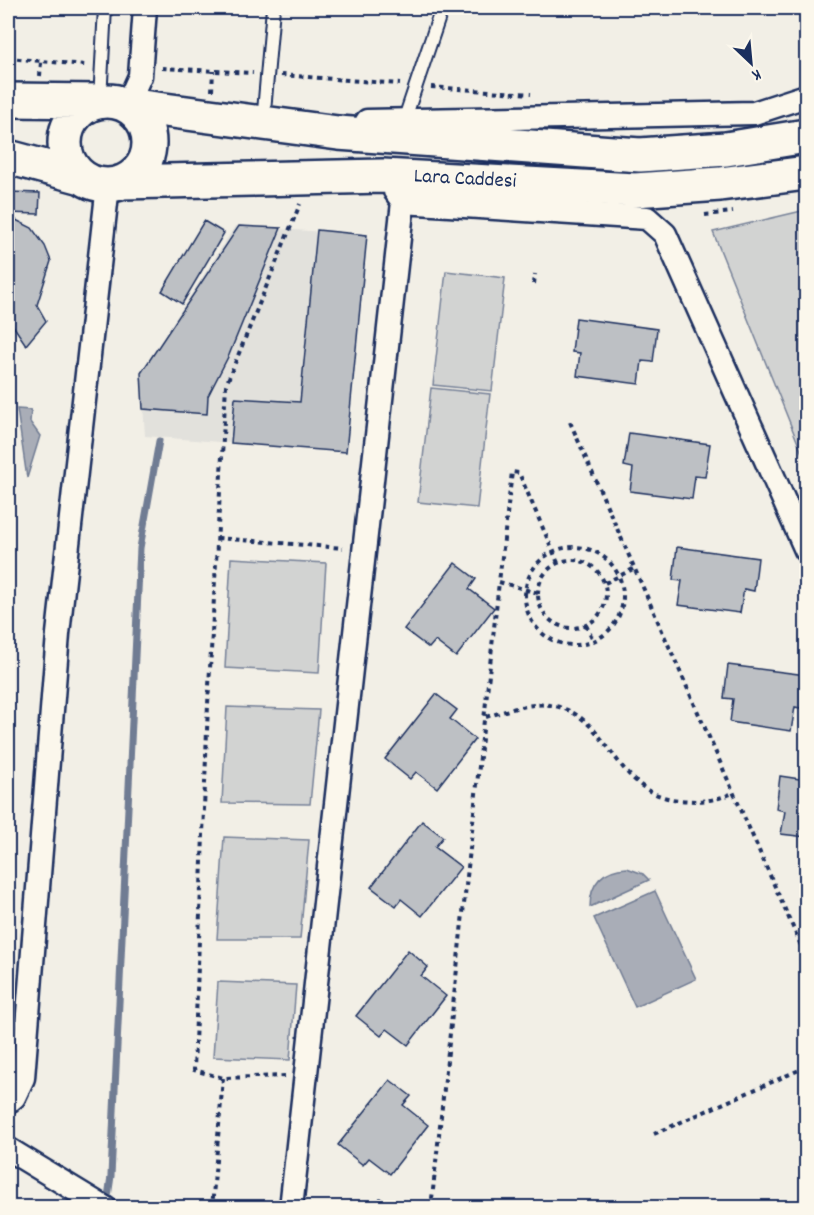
<svg xmlns="http://www.w3.org/2000/svg" width="814" height="1215" font-family="Dekko,sans-serif">
	<style>
		.built { fill: #e2e1dc }
		.green { fill: #d2d3d2; stroke: #768198; stroke-width: 1.5 }
		.water { fill: #a9adb7; stroke: #707b93; stroke-width: 1.5 }
		.lines { fill: none; stroke-linecap: round; stroke-linejoin: round }
		.stream { stroke: #707b93; stroke-width: 7 }
		.building { fill: #bdc0c4; stroke: #1b2f5e; stroke-width: 1.5 }
		.lane-casing { stroke: #1b2f5e; stroke-width: 16 }
		.street-casing { stroke: #1b2f5e; stroke-width: 27 }
		.primary-casing { stroke: #1b2f5e; stroke-width: 38 }
		.path { stroke: #1b2f5e; stroke-width: 4; stroke-dasharray: 4.5 4.5; stroke-linecap: butt }
		.lane { stroke: #fbf7ec; stroke-width: 12 }
		.street { stroke: #fbf7ec; stroke-width: 22 }
		.primary { stroke: #fbf7ec; stroke-width: 33 }
		.labels { text-anchor: middle; dominant-baseline: central; stroke-width: 5; stroke-linejoin: round; paint-order: stroke }
		.street-label { font-size: 21px; fill: #1b2f5e; stroke: #fbf7ec }
	</style>
	<rect width="100%" height="100%" fill="#f2efe6"/>
	<filter id="ink" filterUnits="userSpaceOnUse"><feTurbulence type="fractalNoise" baseFrequency=".0167" numOctaves="2"/><feDisplacementMap in="SourceGraphic" scale="12" xChannelSelector="R" yChannelSelector="G"/><feConvolveMatrix kernelMatrix="1 2 1 2 8 2 1 2 1" color-interpolation-filters="sRGB"/></filter>
	<g filter="url(#ink)">
		<!-- built -->
		<path class="built" d="M235 226 367 235 346 452 145 436 141 373Z"/>
		<!-- green -->
		<path class="green" d="M806 210V463L713 232Z
			M446 271 505 278 492 391 433 385Z
			M431 388 490 394 477 508 418 502Z
			M231 558 326 563 319 673 225 668Z
			M227 707 319 710 310 804 222 803Z
			M224 837 309 840 300 939H217Z
			M218 982 296 985 290 1060 213 1057Z"/>
		<!-- water -->
		<path class="water" d="M17 409 31 410 30 422 40 436 27 478Z
			M627 868 643 874 649 880 590 907C590 883 603 869 627 868Z
			M655 891 696 979 635 1007 594 918Z"/>
		<g class="lines">
			<!-- stream -->
			<path class="stream" d="M107 1204 111 1176 140 548 159 441"/>
		</g>
		<!-- building -->
		<path class="building" d="M8 192 40 193 39 214 8 213Z
			M8 216 32 228 45 246 51 261 37 305 46 321 26 345 8 318Z
			M204 221 224 233 182 304 162 291Z
			M239 226 281 228 229 355 208 396 207 414 143 409 141 373Z
			M317 230 367 235 346 452 231 443 235 398 300 402Z
			M576 318 657 329 653 362 642 361 639 384 577 376 580 353 572 352Z
			M629 433 710 444 705 477 695 476 692 499 630 491 633 468 624 466Z
			M677 547 758 558 754 591 744 589 740 613 678 605 682 581 673 580Z
			M455 563 476 579 469 589 494 608 456 657 435 641 429 648 404 629Z
			M728 665 806 675 805 709 795 707 791 731 730 722 733 699 724 698Z
			M436 694 457 710 450 719 475 739 437 788 416 772 410 779 385 759Z
			M780 776 806 780V837L781 834 785 811 776 809Z
			M422 821 443 837 435 847 461 867 422 916 401 899 396 906 371 887Z
			M408 950 428 967 421 976 446 996 408 1045 387 1029 381 1036 356 1016Z
			M390 1080 411 1096 403 1105 428 1125 390 1174 369 1158 363 1165 338 1145Z
			M380 1198 393 1208H373Z"/>
		<g class="lines">
			<defs>
				<path id="lane" d="M100 100 105 8
					M404 121 442 8
					M263 123 273 8"/>
				<path id="street" d="M127 105 140 76 145 8
					M367 121 754 113 806 96
					M395 191 403 202 647 218 665 234 806 550
					M8 1102 14 1097 23 1078 58 634 108 185
					M8 1149 105 1208
					M291 1208 403 202"/>
				<path id="primary" d="M8 100 100 101
					M65 143a42 42 0 1 1 84 0a42 42 0 1 1-84 0Z
					M127 105 338 133 640 155 726 149 806 136
					M8 157 82 177
					M122 182 383 176 635 190 720 184 806 173"/>
			</defs>
			<!-- lane casing -->
			<use href="#lane" class="lane-casing"/>
			<!-- street casing -->
			<use href="#street" class="street-casing"/>
			<!-- primary casing -->
			<use href="#primary" class="primary-casing"/>
			<!-- path -->
			<path class="path" d="M8 58 85 65
				M162 68 253 73
				M281 75 400 84
				M40 76 41 61
				M431 87 531 94
				M212 91 213 71
				M705 215 733 212
				M534 284 535 274
				M570 422 806 957
				M217 538 343 548
				M525 596a49 49 0 1 1 98 0a49 49 0 1 1-98 0Z
				M538 594a34 34 0 1 1 68 0a34 34 0 1 1-68 0Z
				M605 583 633 569
				M538 593 499 582 512 472 519 473 558 563
				M586 625 594 642
				M486 717C509 710 537 699 562 708 613 725 616 795 680 800 700 802 715 801 733 793
				M285 1076 223 1078 194 1070 208 704 226 385 300 204
				M654 1134 806 1067
				M212 1208 223 1078
				M431 1208 499 582"/>
			<!-- lane -->
			<use href="#lane" class="lane"/>
			<!-- street -->
			<use href="#street" class="street"/>
			<!-- primary -->
			<use href="#primary" class="primary"/>
		</g>
	</g>
	<g class="labels">
		<!-- street labels -->
		<g class="street-label">
			<text transform="translate(465 180) rotate(3)">Lara Caddesi</text>
		</g>
	</g>
	<!-- margin -->
	<rect width="814" height="1215" fill="none" stroke="#fbf7ec" stroke-width="30"/>
	<rect x="15" y="15" width="784" height="1185" fill="none" stroke="#1b2f5e" stroke-width="2" filter="url(#ink)"/>
	<!-- north arrow -->
	<g transform="translate(751 63) rotate(154)" stroke="#fbf7ec" stroke-width="4.5" paint-order="stroke">
	<path d="M0-4.5L10 22L0 15L-10 22Z" fill="#1b2f5e"/>
	<text y="-9" font-size="16" font-weight="bold" text-anchor="middle" fill="#1b2f5e">K</text>
	</g>
</svg>
